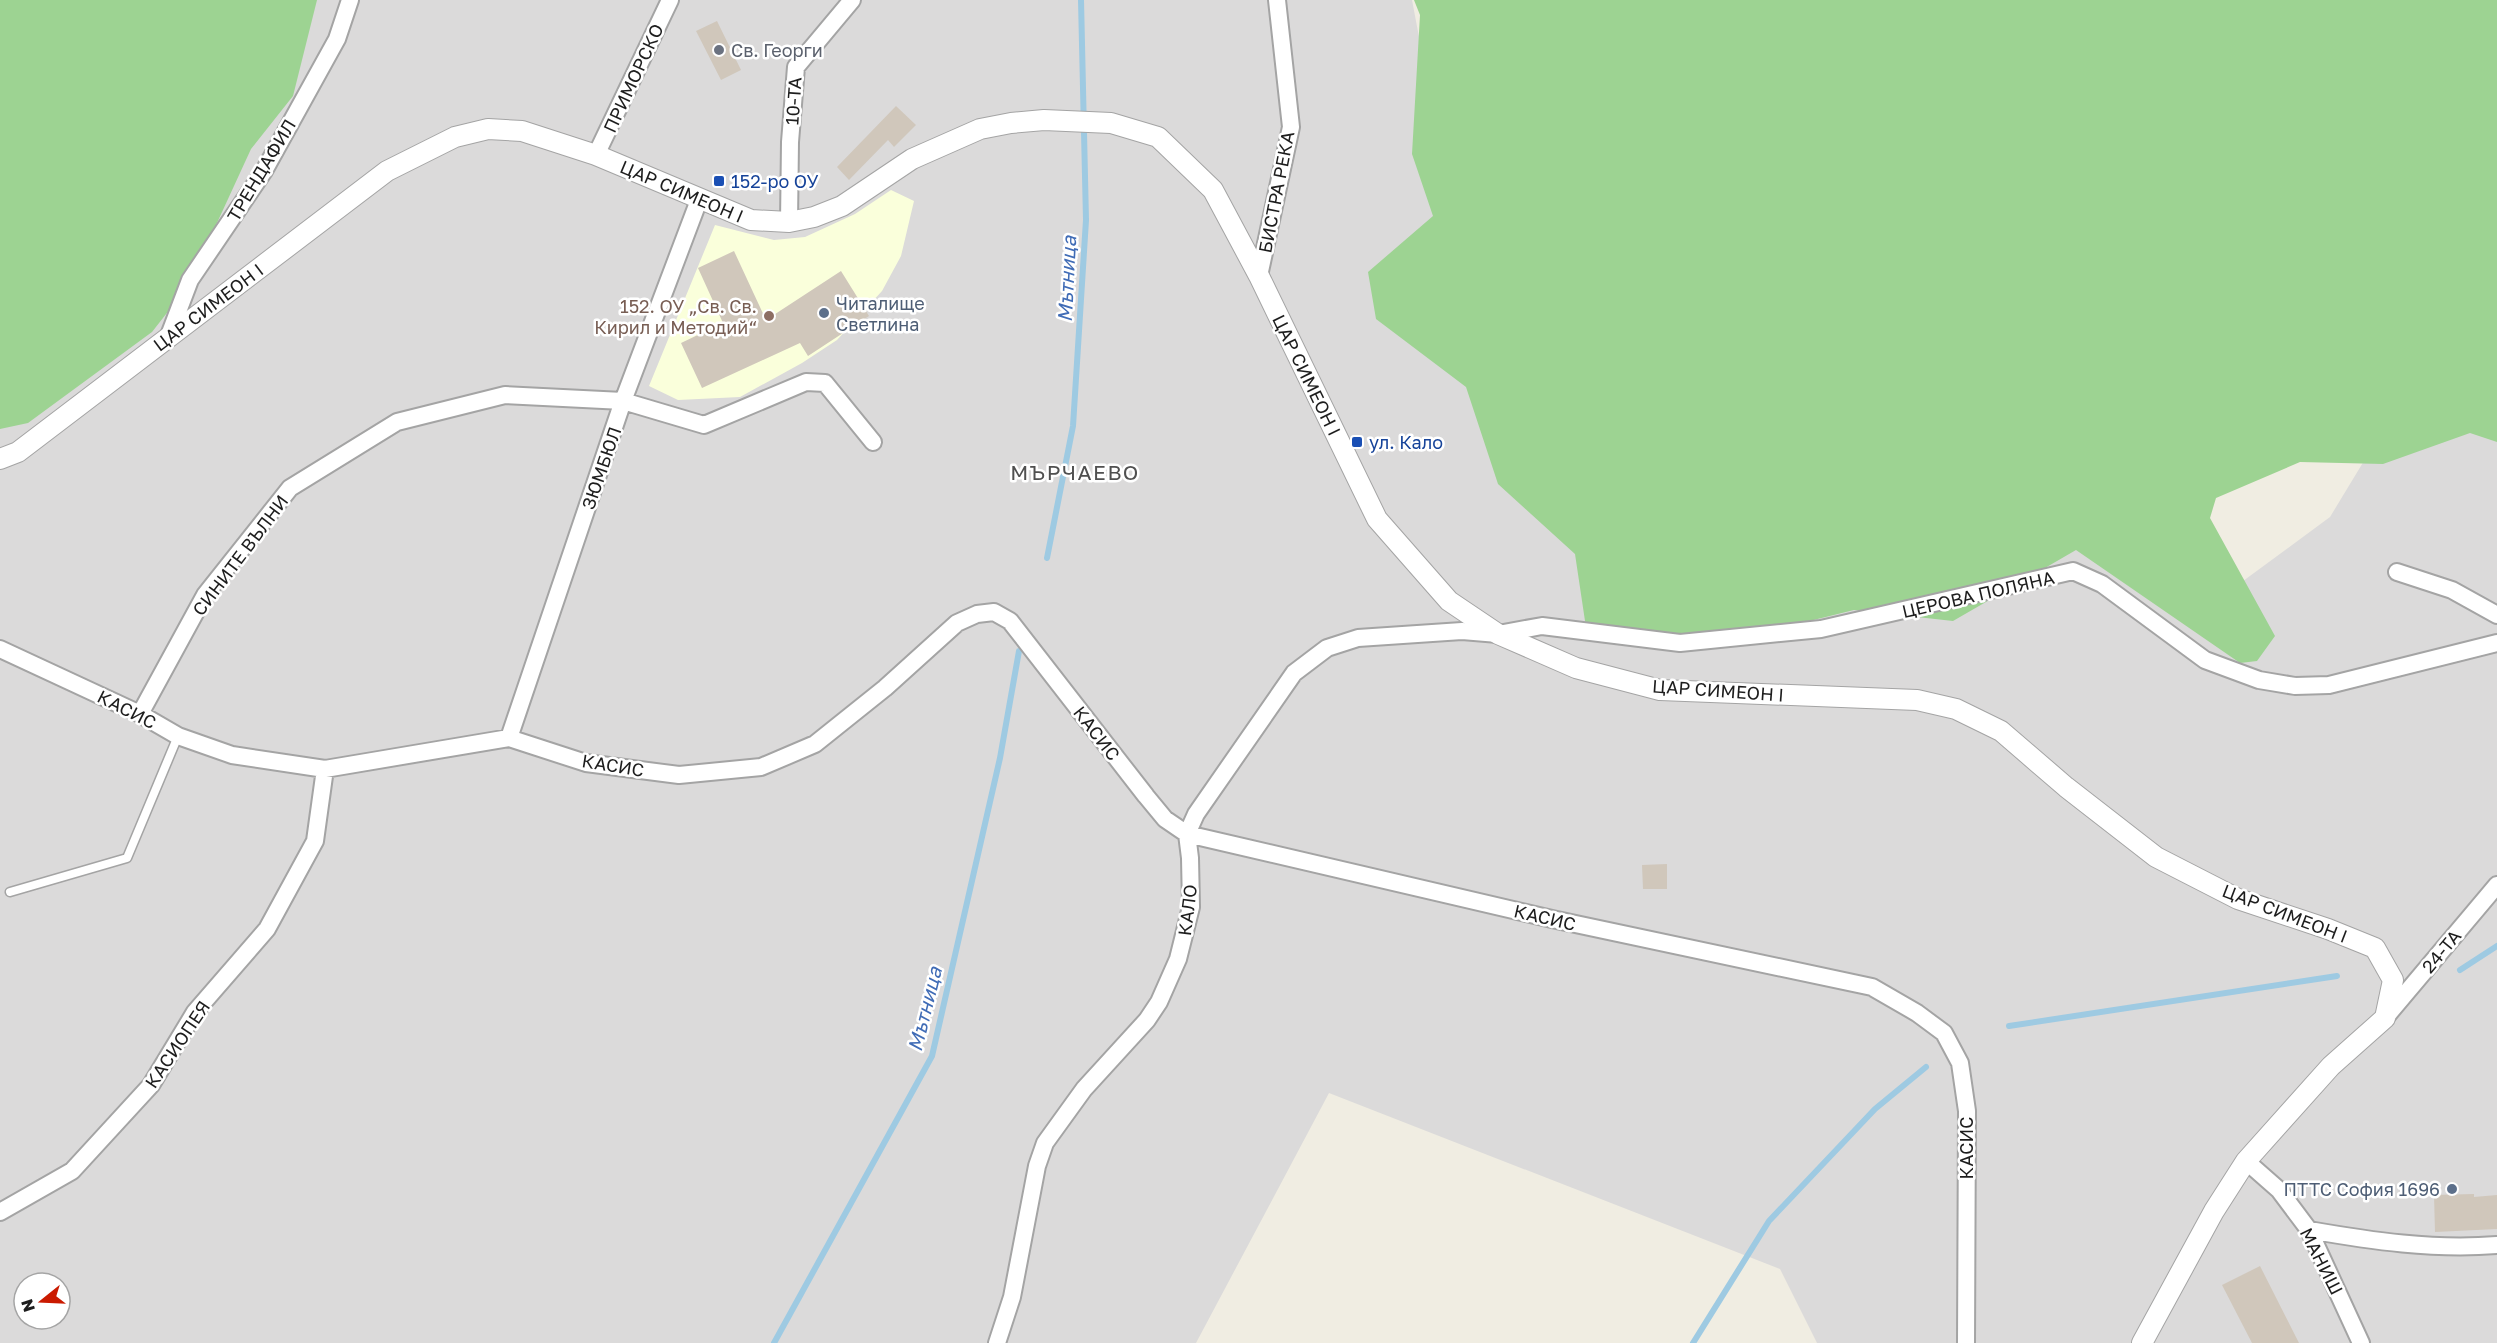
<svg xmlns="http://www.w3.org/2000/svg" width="2497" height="1343" font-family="'Golos Text',sans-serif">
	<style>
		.residential { fill: #dbdada; fill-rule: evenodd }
		.education { fill: #faffdb }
		.forest { fill: #9dd392 }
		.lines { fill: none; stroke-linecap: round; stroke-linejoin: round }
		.stream { stroke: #9ecae2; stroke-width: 6 }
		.building { fill: #d0c7bb }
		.service-casing { stroke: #a4a4a4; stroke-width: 11 }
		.minor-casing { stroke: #a4a4a4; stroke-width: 20 }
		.tertiary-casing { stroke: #a4a4a4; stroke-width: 22 }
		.service { stroke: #fff; stroke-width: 8 }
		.minor { stroke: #fff; stroke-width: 16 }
		.tertiary { stroke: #fff; stroke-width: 20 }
		.worship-dot { fill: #6b7280; stroke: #fff; stroke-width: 2 }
		.transit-dot { fill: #1a4fb4; stroke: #fff; stroke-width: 2 }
		.service-dot { fill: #5c6f8a; stroke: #fff; stroke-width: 2 }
		.education-dot { fill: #8d6e63; stroke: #fff; stroke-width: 2 }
		.labels { text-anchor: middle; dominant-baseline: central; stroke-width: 5; stroke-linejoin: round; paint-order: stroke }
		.worship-label { font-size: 18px; fill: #5b616d; stroke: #fff; text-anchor: start }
		.street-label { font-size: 18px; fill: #1d1d1d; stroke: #fff }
		.transit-label { font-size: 18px; fill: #164399; stroke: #fff; text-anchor: start }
		.service-label { font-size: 18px; fill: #4e5e75; stroke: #fff; text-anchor: start }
		.education-label { font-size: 18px; fill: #785e54; stroke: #fff; text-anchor: end }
		.water-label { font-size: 20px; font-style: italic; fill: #406cb6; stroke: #fff }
		.quarter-label { font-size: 21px; letter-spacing: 1.5px; fill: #505050; stroke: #fff }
	</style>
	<rect width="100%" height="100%" fill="#f0ede2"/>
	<!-- residential -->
	<path class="residential" d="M289 0H1412L1449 195 1981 529 2239 584 2330 517 2427 357 2497 309V1343H1817L1780 1269 1329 1093 1196 1343H0V365ZM24 1283H60V1319H24Z"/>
	<!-- education -->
	<path class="education" d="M891 190 914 201 901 256 882 291 837 340 802 363 740 397 678 400 649 386 715 225 774 240 805 237 855 214Z"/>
	<!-- forest -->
	<path class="forest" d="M0 0H317L293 96 251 149 188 286 152 332 28 423 0 429Z
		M1414 0H2497V442L2470 433 2383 464 2300 462 2216 498 2210 518 2275 636 2257 661 2240 663 2076 550 1953 621 1854 610 1757 634 1588 641 1575 554 1498 484 1466 387 1376 319 1368 272 1433 216 1412 154 1420 15Z"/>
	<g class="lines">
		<!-- stream -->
		<path class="stream" d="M1047 558 1073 426 1086 220 1081 0
			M2460 970 2497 946
			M2009 1026 2337 976
			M774 1343 932 1056 1000 758 1019 651
			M1693 1343 1769 1221 1875 1109 1926 1067"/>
	</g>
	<!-- building -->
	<path class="building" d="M717 21 741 70 721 80 696 31Z
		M896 106 916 125 894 147 888 140 849 180 837 167Z
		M734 251 766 320 841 271 869 316 808 356 800 343 702 388 681 343 723 323 698 268Z
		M1667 864V889H1643L1642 865Z
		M2474 1194V1197L2497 1195V1229L2435 1232 2434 1195Z
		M2260 1266 2299 1343H2252L2222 1285Z"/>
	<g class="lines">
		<defs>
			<path id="service" d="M10 892 127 858 178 736"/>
			<path id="minor" d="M596 155 670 0
				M789 222 790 142 796 67 852 0
				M1259 276 1291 127 1277 0
				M168 338 190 280 264 171 337 39 350 0
				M2397 572 2452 590 2497 615
				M0 649 140 714 178 736 232 755 325 769 509 738 586 763 679 775 761 767 815 744 885 688 957 623 977 614 994 612 1010 621 1146 796 1165 819 1187 834 1552 919 1872 987 1917 1013 1944 1033 1960 1063 1967 1111 1966 1343
				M140 714 205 595 290 488 397 422 505 395 623 401 704 425 806 382 825 383 873 442
				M509 738 623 401 699 200
				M2385 1018 2497 885
				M2246 1161 2279 1190 2309 1230 2361 1343
				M0 1212 72 1171 151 1085 195 1012 267 929 315 841 325 769
				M2309 1230C2372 1241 2433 1250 2497 1245
				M997 1343 1012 1297 1037 1166 1045 1143 1084 1089 1147 1020 1159 1002 1178 959 1191 907 1190 858 1187 834 1196 814 1294 673 1327 648 1358 638 1462 631 1498 634 1542 626 1680 643 1821 629 2073 571 2102 584 2205 660 2259 680 2295 686 2329 685 2497 643"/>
			<path id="tertiary" d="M0 459 18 452 387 171 455 137 488 129 522 131 596 155 751 220 789 222 814 217 842 206 912 159 980 129 1011 123 1044 120 1111 123 1158 137 1213 190 1259 276 1377 519 1449 601 1498 634 1576 668 1660 690 1917 700 1956 709 2001 731 2066 787 2156 857 2238 899 2328 929 2375 948 2393 980 2385 1018 2331 1066 2246 1161 2214 1211 2142 1343"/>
		</defs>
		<!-- service casing -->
		<use href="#service" class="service-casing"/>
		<!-- minor casing -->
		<use href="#minor" class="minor-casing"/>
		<!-- tertiary casing -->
		<use href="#tertiary" class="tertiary-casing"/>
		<!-- service -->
		<use href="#service" class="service"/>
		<!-- minor -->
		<use href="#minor" class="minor"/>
		<!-- tertiary -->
		<use href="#tertiary" class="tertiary"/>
	</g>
	<!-- markers -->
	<circle class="worship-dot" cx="719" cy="50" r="6"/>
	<g class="transit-dot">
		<rect x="713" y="175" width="12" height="12" rx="3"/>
		<rect x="1351" y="436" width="12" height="12" rx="3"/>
	</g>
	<g class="service-dot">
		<circle cx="824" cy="313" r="6"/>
		<circle cx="2452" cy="1189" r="6"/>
	</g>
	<circle class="education-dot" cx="769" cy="316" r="6"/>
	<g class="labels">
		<!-- worship labels -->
		<g class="worship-label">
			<text x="731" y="50">Св. Георги</text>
		</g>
		<!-- street labels -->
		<g class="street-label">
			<text transform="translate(633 78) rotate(-65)">ПРИМОРСКО</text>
			<text transform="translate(793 101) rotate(-86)">10-ТА</text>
			<text transform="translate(261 170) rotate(-59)">ТРЕНДАФИЛ</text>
			<text transform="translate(682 191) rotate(23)">ЦАР СИМЕОН I</text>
			<text transform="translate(1276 192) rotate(-79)">БИСТРА РЕКА</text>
			<text transform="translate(208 307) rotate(-37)">ЦАР СИМЕОН I</text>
			<text transform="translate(1307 375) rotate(64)">ЦАР СИМЕОН I</text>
			<text transform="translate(601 468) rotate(-71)">ЗЮМБЮЛ</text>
			<text transform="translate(240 555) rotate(-53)">СИНИТЕ ВЪЛНИ</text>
			<text transform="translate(1978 594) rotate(-13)">ЦЕРОВА ПОЛЯНА</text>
			<text transform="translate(1718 690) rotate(4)">ЦАР СИМЕОН I</text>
			<text transform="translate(127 709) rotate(27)">КАСИС</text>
			<text transform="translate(1097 733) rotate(52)">КАСИС</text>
			<text transform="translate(613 765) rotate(9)">КАСИС</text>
			<text transform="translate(1187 910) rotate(-83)">КАЛО</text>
			<text transform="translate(2285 913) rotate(21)">ЦАР СИМЕОН I</text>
			<text transform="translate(1545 917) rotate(13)">КАСИС</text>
			<text transform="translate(2441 951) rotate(-50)">24-ТА</text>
			<text transform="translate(177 1044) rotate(-56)">КАСИОПЕЯ</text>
			<text transform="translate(1966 1148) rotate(-90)">КАСИС</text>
			<text transform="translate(2322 1261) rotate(63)">МАНИШ</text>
		</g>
		<!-- transit labels -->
		<g class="transit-label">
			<text x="731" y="181">152-ро ОУ</text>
			<text x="1369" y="442">ул. Кало</text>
		</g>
		<!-- service labels -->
		<g class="service-label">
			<text x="836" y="303">Читалище<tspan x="836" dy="21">Светлина</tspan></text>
			<text x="2440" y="1189" text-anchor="end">ПТТС София 1696</text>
		</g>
		<!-- education labels -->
		<g class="education-label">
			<text x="757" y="306">152. ОУ „Св. Св.<tspan x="757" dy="21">Кирил и Методий“</tspan></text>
		</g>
		<!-- water labels -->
		<g class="water-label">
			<text transform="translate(1066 279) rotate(-87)">Мътница</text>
			<text transform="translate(924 1009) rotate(-76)">Мътница</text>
		</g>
		<!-- quarter labels -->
		<g class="quarter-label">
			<text x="1075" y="472">МЪРЧАЕВО</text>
		</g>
	</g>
	<!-- north arrow -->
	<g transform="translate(42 1301) rotate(252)"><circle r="28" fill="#ffffff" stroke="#a5a5a5" stroke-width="1.5"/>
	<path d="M0-4.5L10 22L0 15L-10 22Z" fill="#ca1a00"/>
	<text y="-9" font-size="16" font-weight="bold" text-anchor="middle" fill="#1d1d1d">N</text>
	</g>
</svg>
